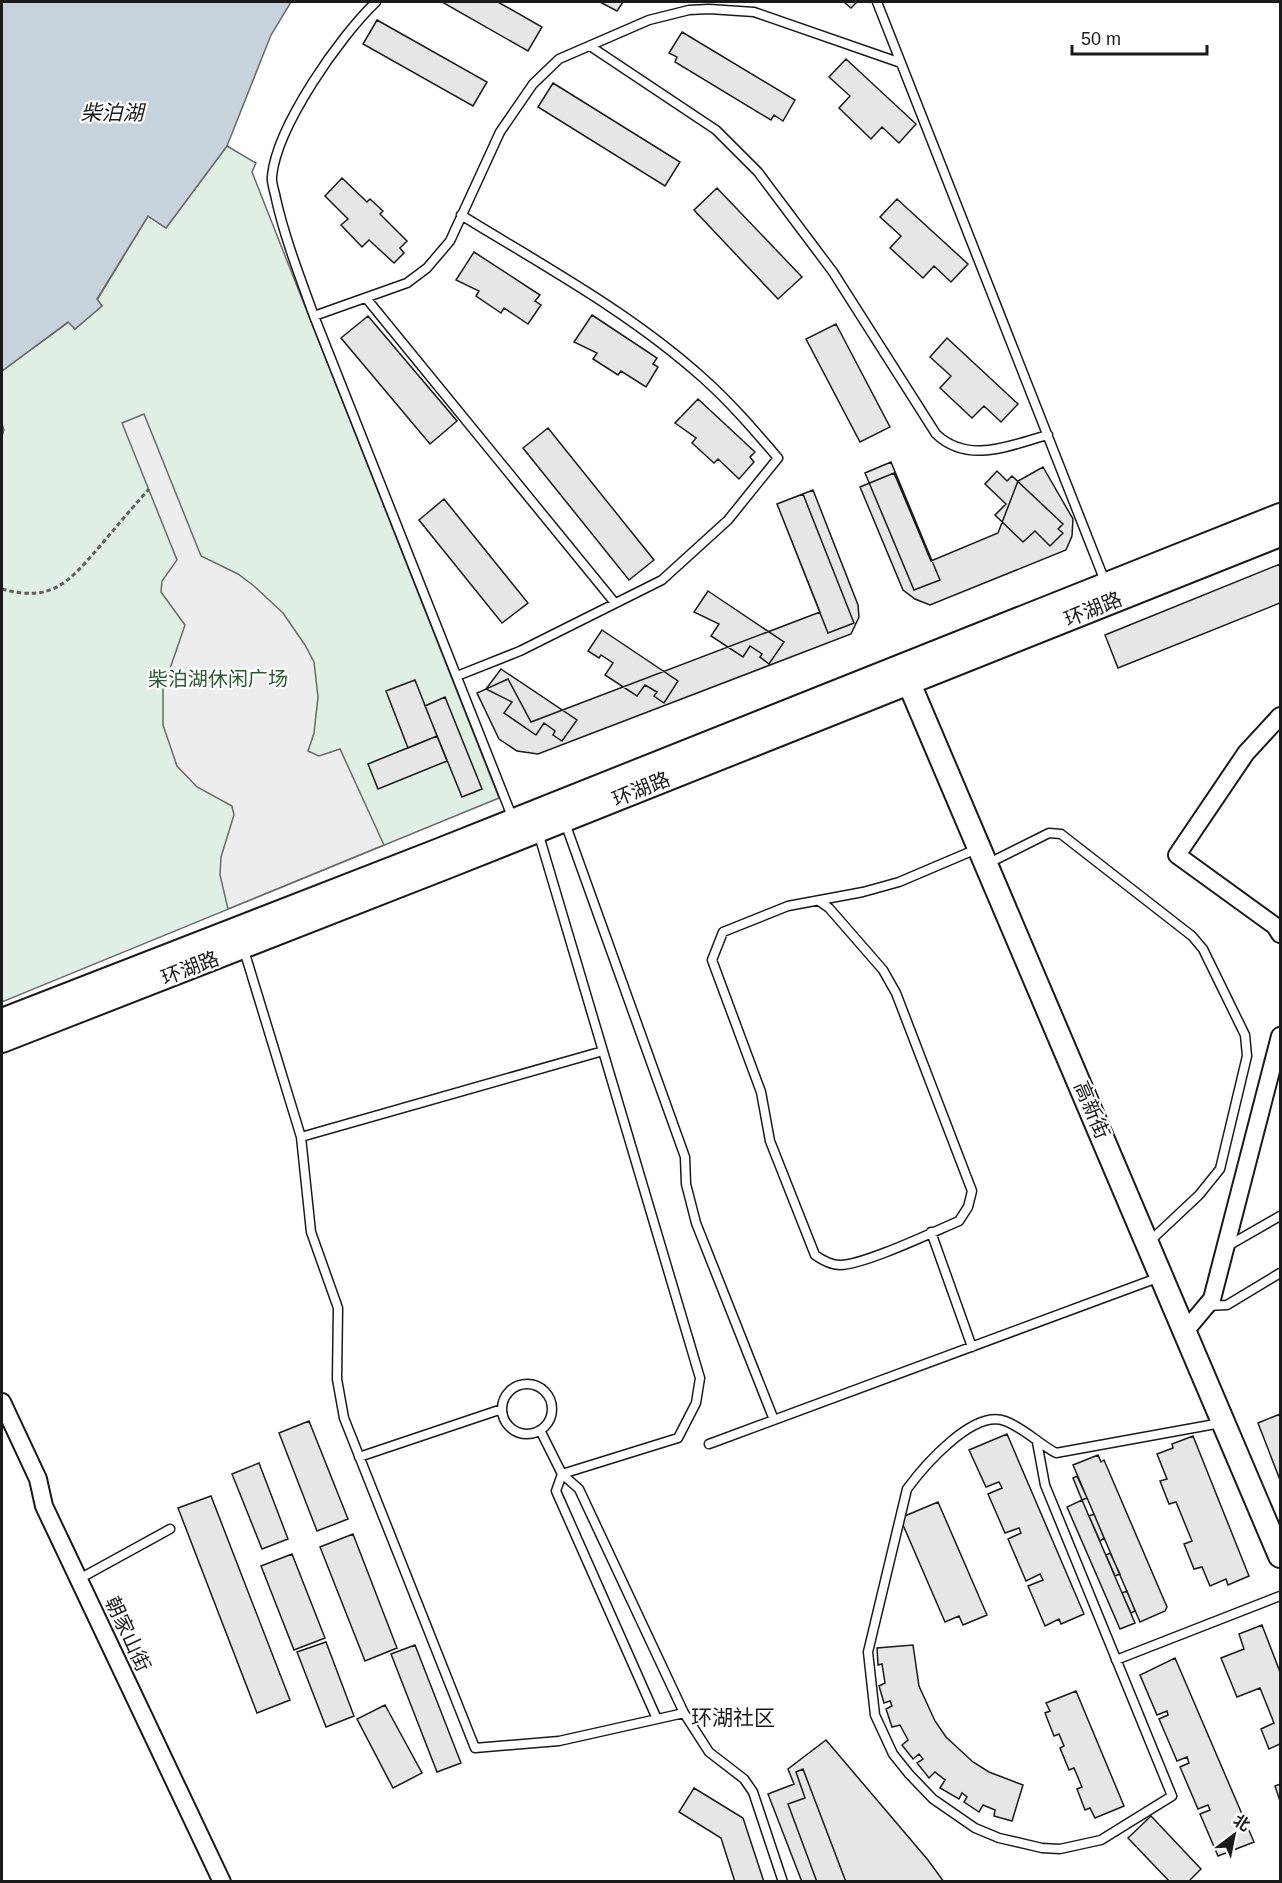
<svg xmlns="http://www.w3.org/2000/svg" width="1282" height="1883" font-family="Helvetica,'Noto Sans SC',sans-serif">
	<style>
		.green { fill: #e0efe3; stroke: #6a6a6a; stroke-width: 1.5 }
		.parking { fill: #ededed; stroke: #6a6a6a; stroke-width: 1.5 }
		.water { fill: #c6d2dc; stroke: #6a6a6a; stroke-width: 1.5 }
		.building { fill: #e6e6e6; stroke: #1a1a1a; stroke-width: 1.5 }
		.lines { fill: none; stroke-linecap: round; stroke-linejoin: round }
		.lane-casing { stroke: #1a1a1a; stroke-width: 11 }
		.street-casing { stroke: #1a1a1a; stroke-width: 20 }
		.secondary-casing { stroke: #1a1a1a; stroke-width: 26 }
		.path { stroke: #5f5f5f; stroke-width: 3; stroke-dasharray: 4.5 3; stroke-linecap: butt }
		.lane { stroke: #fff; stroke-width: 8 }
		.street { stroke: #fff; stroke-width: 16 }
		.secondary { stroke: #fff; stroke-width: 22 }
		.labels { text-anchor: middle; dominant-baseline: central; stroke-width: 4.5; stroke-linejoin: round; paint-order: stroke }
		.street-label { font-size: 20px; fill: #1a1a1a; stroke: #fff }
		.park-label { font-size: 20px; fill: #2b5a34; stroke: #fff }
		.water-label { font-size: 21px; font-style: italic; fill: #1a1a1a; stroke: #fff }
		.neighbourhood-label { font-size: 21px; fill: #1a1a1a; stroke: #fff }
	</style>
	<rect width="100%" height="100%" fill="#fff"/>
	<!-- green -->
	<path class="green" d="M227 146 256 163 252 172 499 798 2 1002V436L4 430 2 424V371L69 322 75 329 102 306 97 300 148 216 166 228Z"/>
	<!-- parking -->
	<path class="parking" d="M144 414 201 556 238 574 254 586 283 613 305 645 314 662 318 697 314 733 308 751 319 756 340 749 384 845 228 909 220 875 221 857 234 815 232 806 197 787 177 766 163 725V689L185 625 161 592 162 581 177 560 122 423Z"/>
	<!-- water -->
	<path class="water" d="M2 2H291L271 35 227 146 166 228 148 216 97 299 102 306 75 329 68 322 2 371Z"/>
	<!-- building -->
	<path class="building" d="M442 2H498L542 27 528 51Z
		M600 2H623L617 11Z
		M844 2H857L851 8Z
		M377 20 487 82 473 106 363 44Z
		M682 32 795 100 783 121 774 115 771 120 675 62 677 57 669 53Z
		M846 59 916 124 899 143 882 127 871 139 839 108 850 96 829 77Z
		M553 83 680 162 665 186 538 107Z
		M342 178 367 202 370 199 383 211 380 214 407 241 400 248 404 253 394 263 369 240 362 247 341 225 348 219 325 196Z
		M717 188 802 277 778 299 694 210Z
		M897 199 968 264 951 282 934 266 923 278 890 248 901 236 880 217Z
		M474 252 540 295 535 301 541 305 528 324 504 308 501 313 476 296 479 291 456 280Z
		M592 315 657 358 653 364 658 367 646 387 621 371 618 375 593 359 597 353 574 342Z
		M368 316 457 421 430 444 341 338Z
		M836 324 890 427 860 442 806 339Z
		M947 338 1018 404 1001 422 984 406 972 418 940 388 951 376 930 357Z
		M698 399 755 452 750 457 754 462 739 479 718 459 714 463 692 443 696 438 675 423Z
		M548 428 654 560 629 580 523 448Z
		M891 462 940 580 914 590 865 473Z
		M1043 467 1073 519 1072 536 1066 550 930 605 915 599 903 590 860 487 894 473 931 561 998 533 1018 481Z
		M997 471 1007 481 1012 476 1063 524 1058 529 1063 533 1050 546 1035 531 1023 542 995 515 1006 504 985 484Z
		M813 490 858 605 859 617 851 634 538 754 517 751 499 739 477 693 508 679 531 722 820 612 777 504Z
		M803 494 854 623 828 633 777 504Z
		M444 499 528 603 502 623 419 520Z
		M1280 564V603L1118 668 1105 635Z
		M708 591 784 642 769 664 760 657 762 654 750 646 743 657 711 636 719 624 694 612Z
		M602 630 678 681 664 703 654 696 657 692 645 685 637 696 605 675 613 663 601 655 599 658 588 651Z
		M501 669 577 720 562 741 553 735 555 731 544 723 536 735 504 713 512 702 486 689Z
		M415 680 437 736 408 748 386 691Z
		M445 697 482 789 462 797 425 706Z
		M437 736 447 761 378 789 368 764Z
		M1280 1414V1480L1258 1423Z
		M309 1421 348 1519 317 1531 279 1433Z
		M1007 1434 1084 1614 1061 1624 1059 1619 1045 1626 1028 1586 1043 1580 1040 1574 1026 1581 1008 1539 1021 1533 1019 1528 1005 1533 988 1494 1002 1488 999 1482 986 1487 969 1450Z
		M1193 1436 1249 1576 1228 1585 1226 1579 1210 1586 1202 1567 1194 1569 1184 1544 1192 1541 1176 1502 1169 1504 1160 1481 1167 1479 1157 1454 1173 1448 1172 1444Z
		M1098 1455 1101 1462 1104 1460 1167 1607 1165 1611 1140 1622 1073 1465Z
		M259 1463 288 1539 262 1549 232 1474Z
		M1077 1476 1087 1498 1082 1500 1073 1478Z
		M211 1496 290 1700 257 1713 178 1508Z
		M1082 1500 1135 1623 1120 1629 1067 1507Z
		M938 1502 987 1615 963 1625 959 1616 945 1622 900 1518Z
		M1094 1514 1104 1538 1100 1541 1089 1516Z
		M353 1534 397 1648 365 1661 320 1547Z
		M1110 1553 1120 1574 1115 1576 1106 1555Z
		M292 1554 325 1638 294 1650 261 1566Z
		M1127 1591 1135 1611 1131 1613 1122 1593Z
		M1262 1625 1280 1672V1744L1269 1749 1261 1729 1274 1723 1260 1688 1237 1697 1221 1658 1244 1649 1239 1634Z
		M326 1642 354 1716 326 1727 297 1652Z
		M415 1645 461 1763 437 1772 391 1654Z
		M913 1645 919 1686 935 1721 946 1737 973 1762 989 1772 1023 1785 1012 1821 994 1816 995 1810 983 1805 979 1812 964 1802 967 1797 962 1793 959 1799 940 1788 945 1780 935 1772 929 1778 917 1763 923 1759 919 1754 913 1759 902 1745 908 1740 900 1725 892 1727 886 1709 892 1706 890 1701 884 1703 879 1686 885 1683 882 1664 878 1665 877 1648Z
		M1175 1658 1254 1842 1218 1856 1200 1814 1210 1810 1208 1805 1198 1809 1180 1767 1189 1763 1187 1757 1177 1761 1159 1719 1168 1715 1167 1711 1157 1715 1140 1675Z
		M1076 1691 1124 1806 1095 1818 1090 1808 1085 1810 1077 1789 1082 1787 1074 1768 1069 1770 1060 1748 1064 1746 1059 1734 1054 1736 1045 1713 1050 1711 1046 1703Z
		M385 1705 422 1773 393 1788 357 1719Z
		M826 1740 928 1860 944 1882H802L768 1794 794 1784 788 1769Z
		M803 1769 846 1882H817L788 1804 805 1798 796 1772Z
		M1280 1784V1801L1275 1786Z
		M694 1788 743 1818 764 1882H735L721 1838 679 1812Z
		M1151 1816 1201 1869 1188 1882H1170L1128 1838Z"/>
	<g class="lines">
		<defs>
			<path id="lane" d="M376 2C340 36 277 126 272 176 271 183 275 192 276 199 285 239 300 277 314 316L513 819
				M877 2 1106 584
				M590 46 716 130 758 172 833 272 936 434C969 465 1010 445 1048 435
				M366 298 615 603
				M314 316 407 283 427 268 450 241 500 132 533 84 559 59 649 20 689 10 709 9 754 12 901 63
				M457 676 520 651 662 580 728 520 778 458C754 430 731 403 703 378 631 313 544 266 461 215
				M564 820 685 1157 686 1184 696 1223 774 1420
				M538 832 700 1378 696 1403 678 1438 562 1474
				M987 864 1049 833 1061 834 1192 936 1203 949 1245 1035 1247 1056 1220 1169 1199 1195 1149 1242
				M819 901 829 908 883 970 896 993 972 1191 968 1207 959 1221C933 1232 864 1265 840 1265 830 1265 822 1260 815 1255L770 1141 761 1092 712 960 723 932 788 906 863 892 899 882 979 848
				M243 947 301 1137 311 1232 338 1308 337 1379 344 1418 475 1748 559 1741 684 1713
				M301 1137 603 1051
				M931 1232 972 1347
				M1226 1247 1280 1216
				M1207 1306 1227 1305 1280 1273
				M502 1409a25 25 0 1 1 50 0a25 25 0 1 1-50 0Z
				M540 1430 562 1474 579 1489 684 1713 709 1752 744 1779 753 1792 783 1882
				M1037 1442 1045 1485 1172 1796 1101 1840 1060 1849 1042 1848 999 1838 975 1828 933 1799 909 1774 893 1754 875 1715 868 1652 907 1489C924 1466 973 1409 1005 1421 1024 1428 1039 1444 1056 1453L1221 1423
				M709 1444 1160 1277
				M359 1457 502 1409
				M562 1474 556 1491 657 1719
				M79 1579 170 1529
				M1116 1660 1280 1596"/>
			<path id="street" d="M1280 716 1246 753 1177 855 1275 926 1280 934
				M1186 1330 1212 1299 1280 1036
				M2 1402 38 1479 44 1506 222 1882"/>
			<path id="secondary" d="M903 669 1280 1556
				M2 1020 439 850 1280 515
				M2 1041 447 867 1280 535"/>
		</defs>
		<!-- lane casing -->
		<use href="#lane" class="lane-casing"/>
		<!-- street casing -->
		<use href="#street" class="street-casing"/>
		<!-- secondary casing -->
		<use href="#secondary" class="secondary-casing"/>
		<!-- path -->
		<path class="path" d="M2 589C52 603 69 582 100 546 116 527 132 508 149 489"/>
		<!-- lane -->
		<use href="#lane" class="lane"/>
		<!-- street -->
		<use href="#street" class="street"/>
		<!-- secondary -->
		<use href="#secondary" class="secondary"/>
	</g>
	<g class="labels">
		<!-- street labels -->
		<g class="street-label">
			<text transform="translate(1093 609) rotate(-22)">环湖路</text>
			<text transform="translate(641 789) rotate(-22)">环湖路</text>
			<text transform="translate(190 968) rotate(-21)">环湖路</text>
			<text transform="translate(1092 1110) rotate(67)">高新街</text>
			<text transform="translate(128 1634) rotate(65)">朝家山街</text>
		</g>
		<!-- park labels -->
		<g class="park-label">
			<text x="218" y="679">柴泊湖休闲广场</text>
		</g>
		<!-- water labels -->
		<g class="water-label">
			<text x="112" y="112">柴泊湖</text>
		</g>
		<!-- neighbourhood labels -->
		<g class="neighbourhood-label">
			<text x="733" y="1717">环湖社区</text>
		</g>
	</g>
	<!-- border -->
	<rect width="1282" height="1883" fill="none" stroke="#1a1a1a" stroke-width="6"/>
	<!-- north arrow -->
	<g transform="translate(1234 1835) rotate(32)" stroke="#ffffff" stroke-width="4.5" paint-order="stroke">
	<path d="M0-4.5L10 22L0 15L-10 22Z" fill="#1a1a1a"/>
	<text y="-9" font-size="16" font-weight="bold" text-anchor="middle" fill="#1a1a1a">北</text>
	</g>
	<!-- scale -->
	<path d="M1072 45v9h135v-9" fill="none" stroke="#1a1a1a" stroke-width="3"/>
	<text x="1081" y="45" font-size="18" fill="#1a1a1a" stroke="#ffffff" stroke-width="4.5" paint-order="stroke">50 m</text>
</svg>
